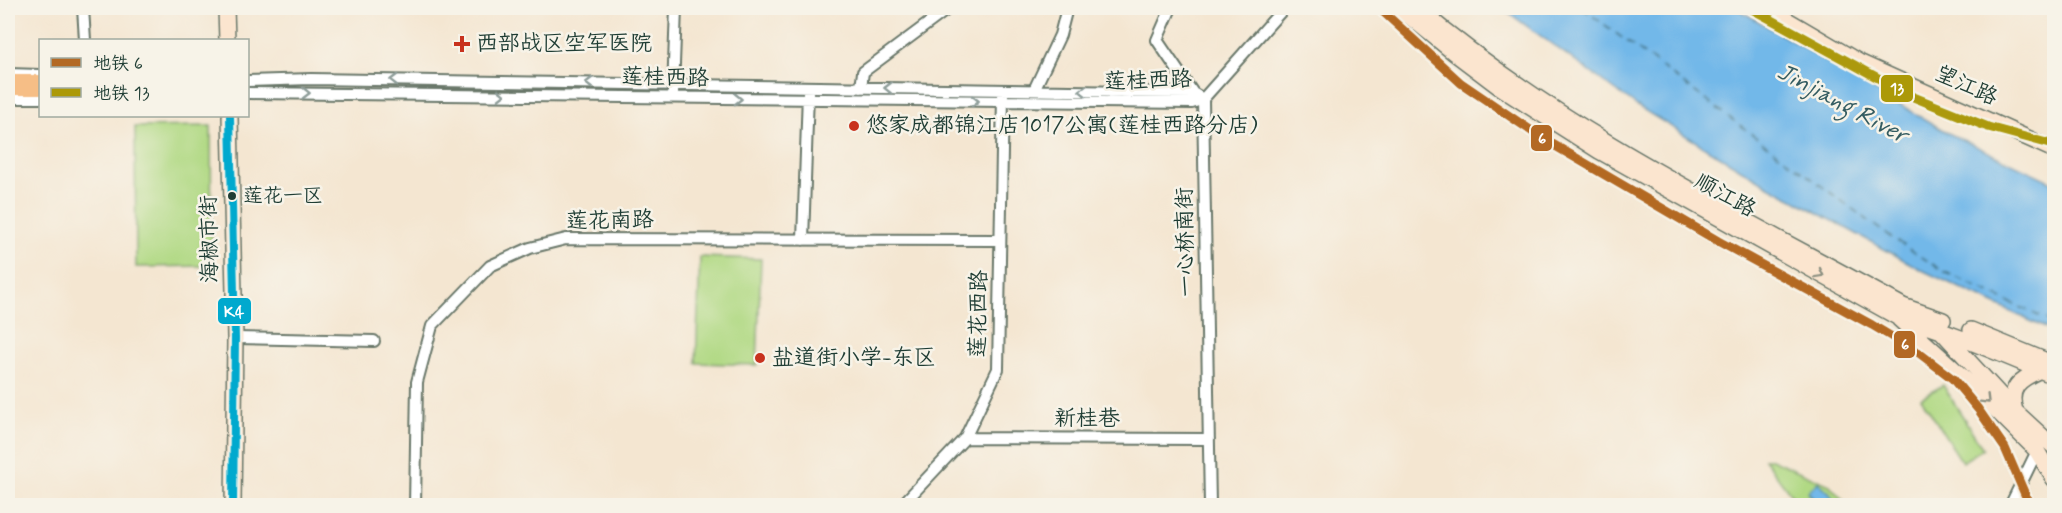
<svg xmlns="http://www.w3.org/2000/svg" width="2062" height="513" font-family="Mynerve,'LXGW WenKai TC',sans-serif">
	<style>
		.green { fill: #b1d984; stroke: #688b5c; stroke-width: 1.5 }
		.water { fill: #72b8e9; stroke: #487a8e; stroke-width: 1.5 }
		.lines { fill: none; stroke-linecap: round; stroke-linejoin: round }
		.ferry { stroke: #345c61; stroke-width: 1.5; stroke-dasharray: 8 6; stroke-linecap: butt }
		.street-casing { stroke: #6a786b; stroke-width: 14 }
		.secondary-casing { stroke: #6a786b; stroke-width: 18 }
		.highway-casing { stroke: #6a786b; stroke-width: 22 }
		.street { stroke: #fff; stroke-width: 10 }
		.secondary { stroke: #fbe5cf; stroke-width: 15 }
		.highway { stroke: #f6be86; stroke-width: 20 }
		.bus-1-casing { stroke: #f7f3e8; stroke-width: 12 }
		.bus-1 { stroke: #00a9ce; stroke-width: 8 }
		.metro-1-casing { stroke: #f7f3e8; stroke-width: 14 }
		.metro-2-casing { stroke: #f7f3e8; stroke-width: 14 }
		.metro-1 { stroke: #b36924; stroke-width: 9 }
		.metro-2 { stroke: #ac9908; stroke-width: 9 }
		.oneway { stroke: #8f9e9a }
		.oneway2 { stroke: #8d9182 }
		.poi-dot { fill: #c8321e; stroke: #f7f3e8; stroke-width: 2 }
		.bus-dot { fill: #1f3d34; stroke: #f7f3e8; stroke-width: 2 }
		.labels { text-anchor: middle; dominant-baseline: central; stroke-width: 5; stroke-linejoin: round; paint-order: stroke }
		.bus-label { font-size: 20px; fill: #1f3d34; stroke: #f7f3e8; text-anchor: start }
		.poi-label { font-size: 22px; fill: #1f3d34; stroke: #f7f3e8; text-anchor: start }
		.street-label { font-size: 22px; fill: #1f3d34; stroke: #f7f3e8 }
		.water-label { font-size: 24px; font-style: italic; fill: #345c61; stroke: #f7f3e8 }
		.line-badge { stroke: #f7f3e8; stroke-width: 2 }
		.badge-label { font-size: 16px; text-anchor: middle; font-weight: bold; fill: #fff }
	</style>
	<rect width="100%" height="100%" fill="#f7f3e8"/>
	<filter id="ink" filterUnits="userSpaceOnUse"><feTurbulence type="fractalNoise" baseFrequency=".0167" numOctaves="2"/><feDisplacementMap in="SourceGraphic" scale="12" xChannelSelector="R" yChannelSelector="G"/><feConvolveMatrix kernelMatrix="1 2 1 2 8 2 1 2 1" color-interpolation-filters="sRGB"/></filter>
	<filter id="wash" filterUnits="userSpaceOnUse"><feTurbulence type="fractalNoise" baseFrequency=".008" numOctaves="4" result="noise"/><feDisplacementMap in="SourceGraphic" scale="24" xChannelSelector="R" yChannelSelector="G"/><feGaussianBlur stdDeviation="1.35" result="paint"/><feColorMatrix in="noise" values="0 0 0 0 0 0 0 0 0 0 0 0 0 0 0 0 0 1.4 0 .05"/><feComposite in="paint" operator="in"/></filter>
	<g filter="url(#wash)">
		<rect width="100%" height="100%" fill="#f4e6d1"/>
		<!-- green -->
		<path class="green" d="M211 126 212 266 136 267 135 127Z
			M700 257 761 259 757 365 696 363Z
			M1943 385 1983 449 1962 462 1921 398Z
			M1764 459H1771L1830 485 1847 505H1799Z"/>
		<!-- water -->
		<path class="water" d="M1502 8H1736L1948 133 2054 183V332L1924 271 1762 182 1637 106Z
			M1818 482 1829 492 1834 501 1832 505C1821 506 1814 502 1808 492Z"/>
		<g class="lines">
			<!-- ferry -->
			<path class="ferry" d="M1582 8 1889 236 1945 272 2054 323"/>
		</g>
	</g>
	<g filter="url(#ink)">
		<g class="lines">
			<defs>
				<path id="street" d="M83 8 85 40
					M1171 8 1157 40 1193 93
					M8 74 40 75
					M248 81 311 79 1193 93 1203 99
					M861 88 863 72 949 8
					M1034 90 1060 35 1067 8
					M673 92 676 8
					M248 93 1192 103 1203 99
					M8 98H40
					M803 240 808 93
					M235 338 374 341
					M965 438 1209 439
					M415 506 417 382 432 326 490 266 530 248 566 239 1000 240
					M901 506 965 438 998 369 1003 96
					M1210 506 1203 99 1284 8
					M2010 506 2037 451"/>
				<path id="secondary" d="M226 8 227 40
					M1399 8 1453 52 1502 89 1599 151 1897 317C1952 332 2002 355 2054 376
					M1417 8C1563 131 1736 214 1903 306L1943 320
					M1767 8 1859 62 2054 150
					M230 116 235 338 233 506
					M1899 319 1964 378 2037 451 2054 479
					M1971 330 2054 364
					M1942 332 2015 411 2054 447
					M2015 411C2008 387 2019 380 2040 370"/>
				<path id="highway" d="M8 85H40"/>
			</defs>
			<!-- street casing -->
			<use href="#street" class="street-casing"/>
			<!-- secondary casing -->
			<use href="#secondary" class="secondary-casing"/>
			<!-- highway casing -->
			<use href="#highway" class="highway-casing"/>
			<!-- street -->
			<use href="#street" class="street"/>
			<!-- secondary -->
			<use href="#secondary" class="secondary"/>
			<!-- highway -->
			<use href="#highway" class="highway"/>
			<defs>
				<path id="bus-1" d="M230 116 235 338 233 506"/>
			</defs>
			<!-- bus-1 casing -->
			<use href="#bus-1" class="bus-1-casing"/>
			<!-- bus-1 -->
			<use href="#bus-1" class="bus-1"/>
			<defs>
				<path id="metro-1" d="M1379 8 1461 83 1542 138 1718 241 1872 325 1919 353 1953 379 1978 409 2005 448 2030 506"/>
				<path id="metro-2" d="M1750 8 1911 96 1988 127 2054 145"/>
			</defs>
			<!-- metro-1 casing -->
			<use href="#metro-1" class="metro-1-casing"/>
			<!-- metro-2 casing -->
			<use href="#metro-2" class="metro-2-casing"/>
			<!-- metro-1 -->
			<use href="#metro-1" class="metro-1"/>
			<!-- metro-2 -->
			<use href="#metro-2" class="metro-2"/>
		</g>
		<!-- one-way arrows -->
		<defs><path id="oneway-chevron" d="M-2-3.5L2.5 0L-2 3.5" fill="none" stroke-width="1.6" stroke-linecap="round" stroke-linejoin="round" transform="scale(1.5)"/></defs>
		<g class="oneway">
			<use href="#oneway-chevron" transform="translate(394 80) rotate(-179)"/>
			<use href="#oneway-chevron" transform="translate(589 83) rotate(-179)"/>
			<use href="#oneway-chevron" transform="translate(888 88) rotate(-179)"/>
			<use href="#oneway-chevron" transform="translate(1083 91) rotate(-179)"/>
			<use href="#oneway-chevron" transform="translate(306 93) rotate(1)"/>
			<use href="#oneway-chevron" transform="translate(501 95) rotate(1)"/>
			<use href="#oneway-chevron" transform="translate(738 99) rotate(1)"/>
			<use href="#oneway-chevron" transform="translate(975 101)"/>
		</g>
		<g class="oneway2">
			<use href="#oneway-chevron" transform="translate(1820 274) rotate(29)"/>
			<use href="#oneway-chevron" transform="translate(1986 400) rotate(45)"/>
		</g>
	</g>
	<!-- markers -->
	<g class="poi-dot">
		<path d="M459 35h6v6h6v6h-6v6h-6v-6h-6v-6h6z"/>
		<circle cx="854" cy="126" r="6"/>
		<circle cx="760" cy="358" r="6"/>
	</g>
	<circle class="bus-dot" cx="232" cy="196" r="5"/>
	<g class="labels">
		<!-- bus labels -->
		<g class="bus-label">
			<text x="243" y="196">莲花一区</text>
		</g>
		<!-- poi labels -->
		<g class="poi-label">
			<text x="476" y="44">西部战区空军医院</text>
			<text x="866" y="126">悠家成都锦江店1017公寓(莲桂西路分店)</text>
			<text x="772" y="358">盐道街小学-东区</text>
		</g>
		<!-- street labels -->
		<g class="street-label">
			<text transform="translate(665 78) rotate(1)">莲桂西路</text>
			<text transform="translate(1148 81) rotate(-2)">莲桂西路</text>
			<text transform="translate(1966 86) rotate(24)">望江路</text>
			<text transform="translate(1725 196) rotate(29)">顺江路</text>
			<text transform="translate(610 221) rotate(-1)">莲花南路</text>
			<text transform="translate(210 239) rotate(-91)">海椒市街</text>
			<text transform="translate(1186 242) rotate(-91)">一心桥南街</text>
			<text transform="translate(979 314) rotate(-89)">莲花西路</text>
			<text x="1087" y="419">新桂巷</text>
		</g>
		<!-- water labels -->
		<g class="water-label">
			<text transform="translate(1842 104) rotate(28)">Jinjiang River</text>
		</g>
	</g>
	<g class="line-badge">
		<rect x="1880" y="74" width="34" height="29" rx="6" fill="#ac9908"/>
		<rect x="1530" y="124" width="23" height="28" rx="6" fill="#b36924"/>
		<rect x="217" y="297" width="35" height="28" rx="6" fill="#00a9ce"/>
		<rect x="1893" y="330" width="23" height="29" rx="6" fill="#b36924"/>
	</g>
	<g class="badge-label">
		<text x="1897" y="94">13</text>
		<text x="1542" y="144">6</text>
		<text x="234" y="317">K4</text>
		<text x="1905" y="350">6</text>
	</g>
	<!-- margin -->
	<rect width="2062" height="513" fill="none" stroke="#f7f3e8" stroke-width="30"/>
	<!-- legend -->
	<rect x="39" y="39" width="210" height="78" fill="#f7f3e8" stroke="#a1aaa0" stroke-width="1.5"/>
	<rect x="51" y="58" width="30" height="9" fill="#b36924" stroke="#a1aaa0" stroke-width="1.5"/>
	<text x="93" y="69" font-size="18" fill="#1f3d34">地铁 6</text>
	<rect x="51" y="88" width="30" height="9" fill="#ac9908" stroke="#a1aaa0" stroke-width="1.5"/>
	<text x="93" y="99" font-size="18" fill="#1f3d34">地铁 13</text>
</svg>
